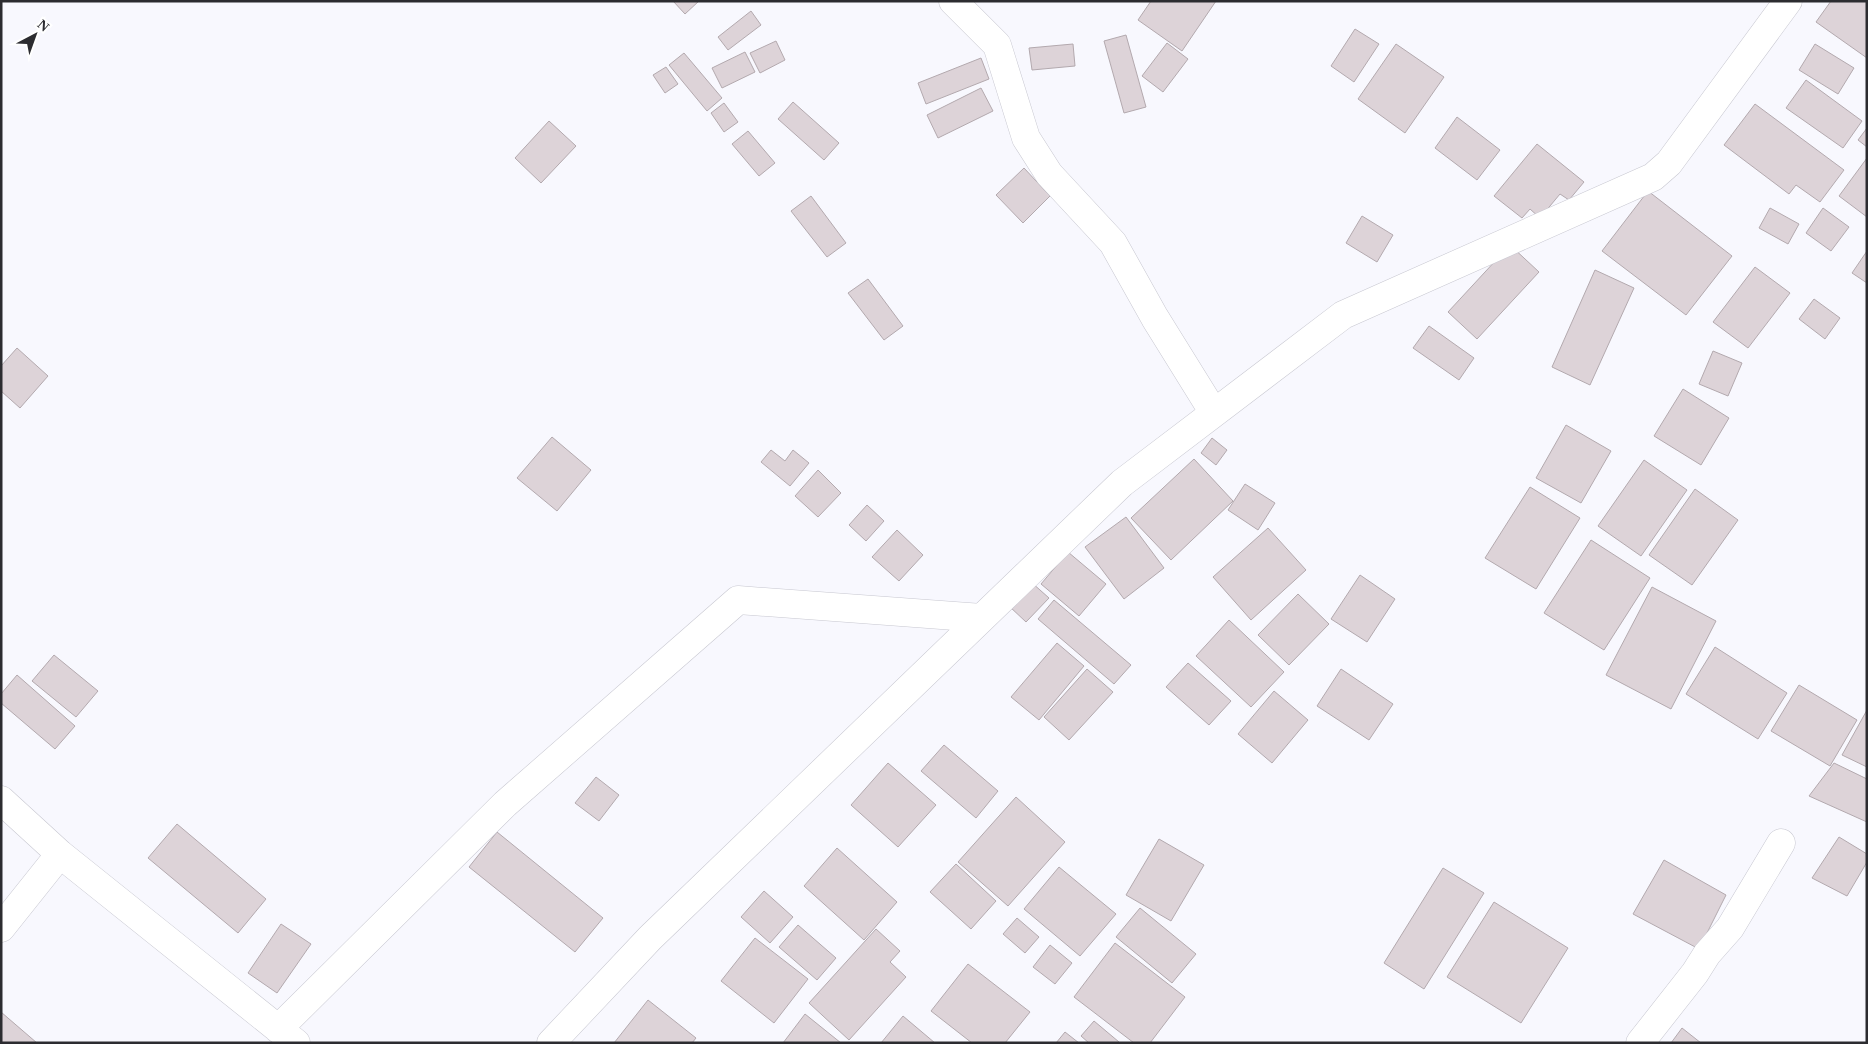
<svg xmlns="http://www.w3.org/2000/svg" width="1868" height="1044" font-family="'Times New Roman',serif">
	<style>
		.building { fill: #ddd3d8; stroke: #b3a9ae }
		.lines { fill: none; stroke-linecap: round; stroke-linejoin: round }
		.minor-casing { stroke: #c7c7d0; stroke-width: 29 }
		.minor { stroke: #fff; stroke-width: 28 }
	</style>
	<rect width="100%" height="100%" fill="#f8f8fe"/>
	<!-- building -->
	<path class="building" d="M673 1H699L685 14Z
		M1151 1H1216L1182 51 1138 20Z
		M1831 1H1867V58L1816 22Z
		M751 11 761 25 728 50 718 37Z
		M1355 29 1379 44 1354 82 1331 66Z
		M1126 35 1146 107 1124 113 1104 41Z
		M776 41 785 60 760 73 750 53Z
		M1167 43 1188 59 1163 92 1142 76Z
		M1073 44 1075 66 1032 70 1029 48Z
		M1396 44 1444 77 1405 133 1358 99Z
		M1815 44 1854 68 1838 94 1799 70Z
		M745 52 755 72 722 88 712 68Z
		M684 53 722 98 707 111 669 65Z
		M981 58 989 79 926 104 918 83Z
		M666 67 678 84 665 93 653 75Z
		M1806 80 1862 121 1843 148 1786 108Z
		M981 88 993 111 938 138 927 115Z
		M793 102 839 143 824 160 778 119Z
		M724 103 738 122 724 132 711 113Z
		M1755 104 1844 170 1820 202 1796 185 1789 194 1724 145Z
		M1457 117 1500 150 1477 180 1435 148Z
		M549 121 576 146 541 183 515 158Z
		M1867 128V147L1858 140Z
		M748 131 775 163 759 176 732 144Z
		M1537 144 1584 182 1569 200 1560 194 1540 218 1530 209 1522 218 1494 196Z
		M1867 158V217L1839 196Z
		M1024 168 1050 196 1023 223 996 195Z
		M1648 191 1732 256 1686 315 1602 251Z
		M811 196 846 243 827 257 791 211Z
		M1770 208 1799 224 1788 244 1759 228Z
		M1823 208 1849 227 1831 251 1806 233Z
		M1362 216 1393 235 1377 262 1346 243Z
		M1510 245 1539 272 1477 339 1448 312Z
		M1867 251V283L1852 273Z
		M1755 267 1790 293 1748 348 1713 322Z
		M1595 270 1634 288 1590 385 1552 367Z
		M868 279 903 326 884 340 848 293Z
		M1814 299 1840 318 1825 339 1799 319Z
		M1429 326 1474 358 1459 380 1413 348Z
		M17 348 48 376 20 408 1 391V366Z
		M1713 351 1742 363 1728 396 1699 384Z
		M1683 389 1729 418 1701 465 1654 436Z
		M1566 425 1611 451 1581 503 1536 478Z
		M552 437 591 470 557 511 517 478Z
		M1212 438 1227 450 1216 465 1201 453Z
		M771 450 785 461 793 450 809 463 790 486 761 462Z
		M1194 459 1233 501 1171 560 1131 518Z
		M1644 460 1687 490 1641 556 1598 526Z
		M818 470 841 493 818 517 795 496Z
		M1245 484 1275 503 1258 530 1228 510Z
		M1530 487 1580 518 1536 589 1485 558Z
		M1695 489 1738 520 1692 585 1649 555Z
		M867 505 884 521 866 541 849 525Z
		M1126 517 1164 568 1124 599 1085 547Z
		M1268 528 1306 570 1251 620 1213 577Z
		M897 530 923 555 899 581 872 557Z
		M1591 540 1650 578 1604 650 1544 613Z
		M1068 552 1106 584 1079 616 1041 584Z
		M1360 575 1395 599 1367 642 1331 619Z
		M1031 582 1049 598 1026 622 1009 606Z
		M1652 587 1716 621 1671 709 1606 675Z
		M1298 594 1329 624 1289 665 1258 635Z
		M1054 600 1131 665 1114 684 1038 619Z
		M1229 620 1284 672 1251 707 1196 656Z
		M1057 643 1084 666 1039 720 1011 697Z
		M1715 647 1787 693 1758 739 1686 694Z
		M54 655 98 691 76 717 32 681Z
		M1188 663 1231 701 1209 725 1166 687Z
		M1087 669 1113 692 1069 740 1044 717Z
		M1341 669 1393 704 1369 740 1317 706Z
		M17 675 75 726 55 749 1 703V694Z
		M1799 685 1857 720 1830 766 1771 731Z
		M1274 691 1308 720 1272 763 1238 734Z
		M1867 710V767L1842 755Z
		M944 745 998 791 976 818 921 771Z
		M888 763 936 805 898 847 851 805Z
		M1834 763 1867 779V822L1809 796Z
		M596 777 619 795 599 821 575 803Z
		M1016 797 1065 842 1008 906 958 862Z
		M177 824 266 899 238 933 148 858Z
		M497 832 603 918 575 952 469 867Z
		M1839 837 1867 854V862L1847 896 1812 878Z
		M1159 839 1204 865 1171 921 1126 895Z
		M837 848 897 902 864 940 804 886Z
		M1664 860 1726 895 1699 949 1633 914Z
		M956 864 996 901 971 929 930 892Z
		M1059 867 1116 914 1080 956 1024 909Z
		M1443 868 1484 893 1424 989 1384 963Z
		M764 891 793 917 770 943 741 917Z
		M1494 902 1568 948 1521 1023 1447 977Z
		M1140 908 1196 954 1172 983 1116 937Z
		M1017 918 1039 937 1025 953 1003 934Z
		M281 924 311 944 277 993 248 973Z
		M798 925 836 958 817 980 779 947Z
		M876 929 900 951 890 962 906 977 849 1040 809 1003Z
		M755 938 808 979 774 1023 721 981Z
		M1115 943 1185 997 1150 1043H1134L1074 997Z
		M1050 945 1072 963 1055 984 1033 967Z
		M968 964 1030 1012 1005 1043H972L931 1011Z
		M648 1000 696 1038 692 1043H614Z
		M1 1012 37 1043H1Z
		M805 1014 841 1043H783Z
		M903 1016 935 1043H881Z
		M1094 1021 1119 1042V1043H1089L1081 1036Z
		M1682 1028 1701 1043H1671Z
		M1065 1032 1079 1043H1056Z"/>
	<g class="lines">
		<defs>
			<path id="minor" d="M953 1 997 45 1026 138 1049 174 1113 243 1155 318 1214 413
				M1 800 60 854
				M1 928 60 854 296 1043
				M278 1029 505 804 738 600 982 618
				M551 1043 650 938 1122 483 1343 315 1653 177 1669 163 1788 1
				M1640 1043 1695 973 1707 954 1730 928 1781 843"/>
		</defs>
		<!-- minor casing -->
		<use href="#minor" class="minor-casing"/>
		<!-- minor -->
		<use href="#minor" class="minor"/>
	</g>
	<!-- border -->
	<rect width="1868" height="1044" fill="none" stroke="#2c2c30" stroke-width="5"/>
	<!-- north arrow -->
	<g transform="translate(35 35) rotate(41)" stroke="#ffffff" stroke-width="4" paint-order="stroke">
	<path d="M0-4L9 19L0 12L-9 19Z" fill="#2c2c30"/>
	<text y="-8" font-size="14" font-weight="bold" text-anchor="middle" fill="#2c2c30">N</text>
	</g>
</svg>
